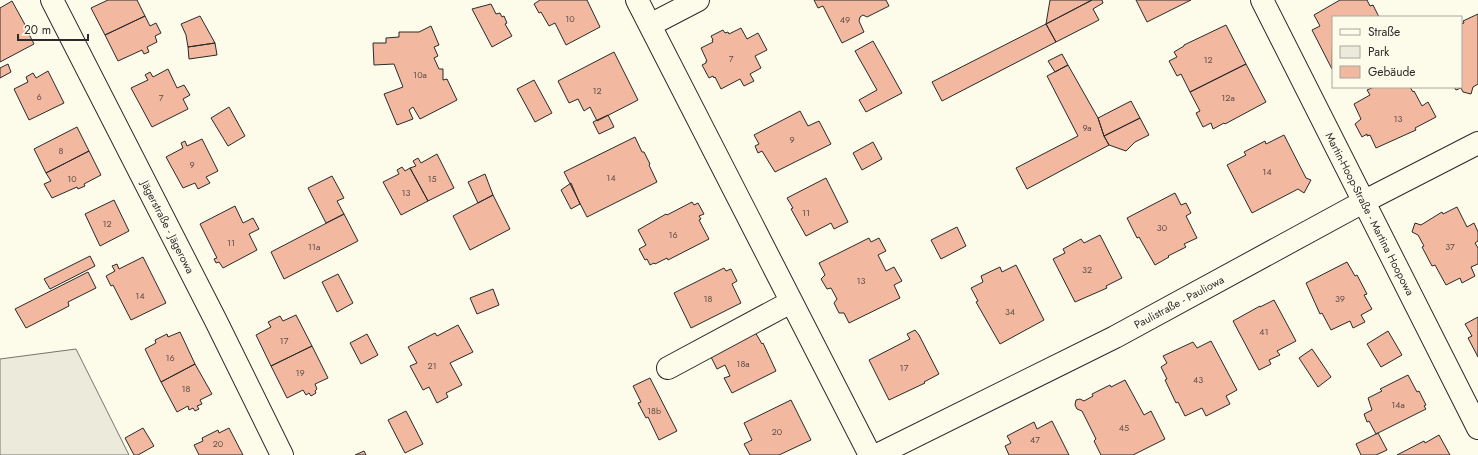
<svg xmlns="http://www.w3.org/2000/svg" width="1478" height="455" font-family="Jost,sans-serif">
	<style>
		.green { fill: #ecebdb; stroke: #74746e }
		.building { fill: #f2b8a0; stroke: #2b2b2b }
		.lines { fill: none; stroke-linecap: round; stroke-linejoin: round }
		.minor-casing { stroke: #2b2b2b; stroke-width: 24 }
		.minor { stroke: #fdfbea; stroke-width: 22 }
		.labels { text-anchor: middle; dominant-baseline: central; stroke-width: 3; stroke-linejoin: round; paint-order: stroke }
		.number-label { font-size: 9px; fill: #5d4e48 }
		.street-label { font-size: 11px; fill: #2b2b2b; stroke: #fdfbea }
	</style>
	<rect width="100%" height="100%" fill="#fdfbea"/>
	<!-- green -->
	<path class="green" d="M76 349 129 455H0V359Z"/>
	<!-- building -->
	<path class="building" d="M108 0H137L145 16 105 35 91 8Z
		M540 0H587L600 27 566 45 555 23 549 26 541 12 539 13 534 4Z
		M814 0H886L889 6 867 17 863 15 860 17 859 21 864 32 842 43 823 6 818 8Z
		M1050 0H1092L1046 24Z
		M1092 0H1102L1103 3 1093 9 1099 20 1056 42 1046 24Z
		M1136 0H1191L1147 22Z
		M1340 0H1367L1370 6 1373 5 1379 17H1333L1332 69 1312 30 1320 26 1314 15Z
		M12 1 29 32H28L34 44 0 62V8Z
		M491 4 496 14 500 13 502 17 504 16 507 23 505 24 512 36 492 47 472 9Z
		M1478 14V84L1473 87 1471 94 1463 92 1461 88 1456 90 1454 87H1461V24L1464 23 1463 21Z
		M145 16 150 26 156 23 161 33 155 36 157 42 147 47 149 52 144 54 142 50 118 61 105 35Z
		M200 16 215 43 188 47 186 35 181 24Z
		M1046 24 1056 42 942 101 932 82Z
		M1226 25 1246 64 1190 92 1181 74 1177 76 1169 61 1177 57 1174 52 1184 46V45Z
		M431 26 439 45 434 47 438 56 434 58 439 69H443V80L447 79 457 100 420 119 413 107 409 110 413 119 397 125 384 94 403 87 394 64 374 65 373 43H386V38L399 37V32H419Z
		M741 28 747 39 758 33 767 50 755 56 761 68 750 74 754 81 744 86 740 79 721 89 715 77 714 78 713 76 709 78 702 65 706 63V61H707L701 48 713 42 712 40H713L711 36 723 30 725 33 728 32 729 34Z
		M873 41 902 93 866 112 859 100 877 90 855 51Z
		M215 43 217 55 189 59 188 47Z
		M614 52 638 100 597 121 590 107 584 111 578 99 569 103 558 81Z
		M1062 54 1068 65 1055 72 1048 61Z
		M8 64 11 72 0 78V68Z
		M1246 64 1266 102 1225 124 1224 123 1213 129 1211 123 1203 127 1196 113 1200 111 1190 92Z
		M1068 65 1098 118 1104 136 1109 145 1027 189 1016 168 1078 136 1047 76Z
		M168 69 177 88 184 85 190 95 183 99 188 109 152 127 131 88 148 80 145 75 150 72 153 77Z
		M48 71 64 103 29 120 14 89 28 82 26 77 33 73 36 78Z
		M534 80 552 113 535 122 517 89Z
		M1374 87H1410L1413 92 1414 91 1422 106 1428 102 1436 117 1415 128 1416 130 1376 148 1370 135 1367 136V134L1362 137 1355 124 1361 119 1354 104 1370 95 1367 90Z
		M1131 101 1140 118 1104 136 1098 118Z
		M229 107 245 136 228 146 211 118Z
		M800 111 808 126 819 121 831 144 775 172 762 151 758 153 755 146 759 144 754 135Z
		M608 115 614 127 599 134 593 122Z
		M1140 118 1149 135 1135 142 1126 151 1109 145 1104 136Z
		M77 127 89 151 46 173 34 149Z
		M1284 135 1306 178 1311 180 1304 193 1298 189 1252 213 1227 165 1246 155 1244 152 1265 141 1266 144Z
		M635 137 642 152H644L650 164 649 165 657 182 587 217 564 172Z
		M202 139 218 171 206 177 210 183 198 189 195 183 183 188 166 157 183 148 181 143 185 141 187 146Z
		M873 142 882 159 862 170 853 153Z
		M89 151 101 175 84 184 85 186 78 189 77 187 52 198 44 184 51 181 46 173Z
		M437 154 454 188 428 201 410 168 416 166 413 161 418 158 421 163Z
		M402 167 405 171 410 168 428 201 401 215 383 182 399 174 397 170Z
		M485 174 493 195 478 203 468 182Z
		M332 176 344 198 337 201 344 214 326 223 308 188Z
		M826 178 848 222 834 229 831 223 806 236 791 209 793 208 787 198Z
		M571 183 580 204 571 209 561 190Z
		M1175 193 1181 205 1186 203 1191 213 1186 216 1197 238 1184 244 1186 247 1168 256 1169 257 1155 265 1139 237 1137 238 1127 218Z
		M493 195 510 229 470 250 453 216Z
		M114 200 129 231 100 246 85 214Z
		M692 202 694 205 698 203 704 214 699 216 701 219 699 220 709 239 668 260 667 258 655 264 654 263 650 265 647 259 645 260 639 249 646 245 638 230 666 214 667 215Z
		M235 206 243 223 253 218 259 229 249 234 257 250 223 268 219 262 216 263 214 259 217 258 200 224Z
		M1457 207 1467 227 1474 223 1478 232V241L1475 243 1478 248V264L1471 267 1475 276 1462 283 1460 278 1446 285 1435 265 1432 266 1422 247 1424 246 1418 235 1412 232 1415 223 1421 225 1442 212 1443 214Z
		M344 214 358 241 284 279 271 252Z
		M957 227 966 246 941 259 931 240Z
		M1100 235 1122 278 1106 286 1107 288 1075 302 1053 259 1065 253 1063 249 1081 239 1084 243Z
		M869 238 871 242 879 238 886 251 878 255 886 271 894 267 902 281 894 285 900 298 849 323 844 313H839L834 303 837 299 831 288 827 289 821 279 825 275 819 263Z
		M90 256 95 266 50 289 44 279Z
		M143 257 166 303 131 320 113 285 111 286 106 276 115 271 112 266 117 264 119 269Z
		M1347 262 1355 276 1357 275 1367 294 1364 295 1372 309 1361 315 1365 322 1353 328 1350 321 1331 330 1322 313 1320 314 1306 283Z
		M1016 265 1044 320 1000 344 976 302 978 301 971 288 983 282 981 276 1000 267 1002 272Z
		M724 268 726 271 731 269 737 281 732 284 741 303 691 328 674 293Z
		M88 272 96 288 68 302 69 306 26 328 15 309Z
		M338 274 353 303 337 312 322 282Z
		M493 289 499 305 477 314 470 298Z
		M1274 300 1296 341 1277 351 1280 355 1269 360 1271 364 1259 370 1233 321 1260 306V307Z
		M296 315 312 346 271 366 256 335 271 327 268 322 280 316 283 321Z
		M1478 317V357L1468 338 1472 336 1465 324Z
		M458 325 473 352 450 363 462 385 446 393 448 397 437 403 429 387 423 390 410 366 417 363 408 347 435 333 437 336Z
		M915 330 919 335 939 374 924 382 925 383 889 400 869 360 910 339 907 334Z
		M1388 331 1402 355 1381 367 1367 344Z
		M180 332 195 364 161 382 145 349 156 343 155 340 167 334 168 337Z
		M755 332 762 344 763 343 776 371 732 393 724 378 730 376 725 365 717 369 710 355Z
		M367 334 378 355 361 364 350 343Z
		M1211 341 1237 390 1226 396 1230 404 1206 416 1202 408 1185 416 1178 402 1176 403 1165 380 1167 379 1161 367 1167 363 1163 356 1193 342 1197 348Z
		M312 346 328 378 315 384 317 389 315 391 316 393 311 396 309 393 306 395 303 390 287 398 271 366Z
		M1312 349 1331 377 1318 387 1299 358Z
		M195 364 212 394 200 400 202 404 197 406 199 409 195 411 193 408 189 410 188 406 177 412 161 382Z
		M1408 375 1417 392 1419 391 1426 405 1424 406 1426 409 1376 434 1369 421 1367 422 1364 414 1372 410 1368 398 1382 391 1380 389Z
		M650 378 677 431 659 440 648 417 646 418 638 403 641 402 633 386Z
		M1125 380 1144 415 1151 411 1165 439 1133 455H1101L1094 441 1096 439 1082 411 1077 409 1075 405 1076 400 1080 399 1084 401 1093 396 1092 394 1110 385 1111 387Z
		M791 400 811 440 779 455H750L744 444 752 440 744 423Z
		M406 411 423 444 405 453 388 420Z
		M1052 421 1069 455H1009L1005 446 1011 443 1007 436 1034 422 1037 429Z
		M143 428 154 446 138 455H134L125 438Z
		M229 428 243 455H199L194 445 203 441 202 438 218 430 219 433Z
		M1378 433 1387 450 1376 455H1361L1356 444Z
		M1439 435 1450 455H1397L1424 441 1425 443Z
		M364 451 366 455H355Z"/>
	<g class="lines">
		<defs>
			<path id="minor" d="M52 0 216 321 282 455
				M637 0 870 455
				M1262 0 1478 428
				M650 25 698 0
				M668 368 791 302
				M877 455 1115 337 1363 202 1478 143"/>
		</defs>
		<!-- minor casing -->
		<use href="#minor" class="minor-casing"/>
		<!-- minor -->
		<use href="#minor" class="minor"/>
	</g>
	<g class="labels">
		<!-- number labels -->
		<g class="number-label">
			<text x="570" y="18">10</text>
			<text x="845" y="19">49</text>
			<text x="731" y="58">7</text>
			<text x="1208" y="59">12</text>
			<text x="420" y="74">10a</text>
			<text x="597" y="90">12</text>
			<text x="39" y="96">6</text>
			<text x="161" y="97">7</text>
			<text x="1228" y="97">12a</text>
			<text x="1398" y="118">13</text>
			<text x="1087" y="127">9a</text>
			<text x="792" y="139">9</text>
			<text x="61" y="150">8</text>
			<text x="192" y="164">9</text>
			<text x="1267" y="171">14</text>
			<text x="611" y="177">14</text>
			<text x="72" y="178">10</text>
			<text x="432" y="178">15</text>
			<text x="406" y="192">13</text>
			<text x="806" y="212">11</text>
			<text x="107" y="223">12</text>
			<text x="1162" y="227">30</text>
			<text x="673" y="234">16</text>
			<text x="231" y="242">11</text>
			<text x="314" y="246">11a</text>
			<text x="1450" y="246">37</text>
			<text x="1087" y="269">32</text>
			<text x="861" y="280">13</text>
			<text x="140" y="295">14</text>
			<text x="708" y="298">18</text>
			<text x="1340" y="298">39</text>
			<text x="1010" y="311">34</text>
			<text x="1264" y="331">41</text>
			<text x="284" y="340">17</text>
			<text x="170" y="357">16</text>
			<text x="743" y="363">18a</text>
			<text x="432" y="365">21</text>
			<text x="904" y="367">17</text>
			<text x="300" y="372">19</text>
			<text x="1198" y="379">43</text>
			<text x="186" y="388">18</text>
			<text x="1398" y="404">14a</text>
			<text x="654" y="410">18b</text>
			<text x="1124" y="427">45</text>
			<text x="777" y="431">20</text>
			<text x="1035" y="439">47</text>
			<text x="218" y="443">20</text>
		</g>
		<!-- street labels -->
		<g class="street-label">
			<text transform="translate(1370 214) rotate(63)">Martin-Hoop-Straße - Martina Hoopowa</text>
			<text transform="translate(168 227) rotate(63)">Jägerstraße - Jägerowa</text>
			<text transform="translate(1179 302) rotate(-28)">Paulistraße - Pauliowa</text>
		</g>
	</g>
	<!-- legend -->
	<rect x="1332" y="16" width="130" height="72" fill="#fdfbea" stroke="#a9a89e"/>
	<rect x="1340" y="29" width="20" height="6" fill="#fdfbea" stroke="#a9a89e"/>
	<text x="1368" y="36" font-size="12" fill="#2b2b2b">Straße</text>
	<rect x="1340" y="46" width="20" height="12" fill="#ecebdb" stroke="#a9a89e"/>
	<text x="1368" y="56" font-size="12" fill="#2b2b2b">Park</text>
	<rect x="1340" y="66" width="20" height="12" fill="#f2b8a0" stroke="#a9a89e"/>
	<text x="1368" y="76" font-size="12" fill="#2b2b2b">Gebäude</text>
	<!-- scale -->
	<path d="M18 34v6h70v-6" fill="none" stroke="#2b2b2b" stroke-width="2"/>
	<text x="24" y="34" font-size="12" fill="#2b2b2b" stroke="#fdfbea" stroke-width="3" paint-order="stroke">20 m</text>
</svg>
